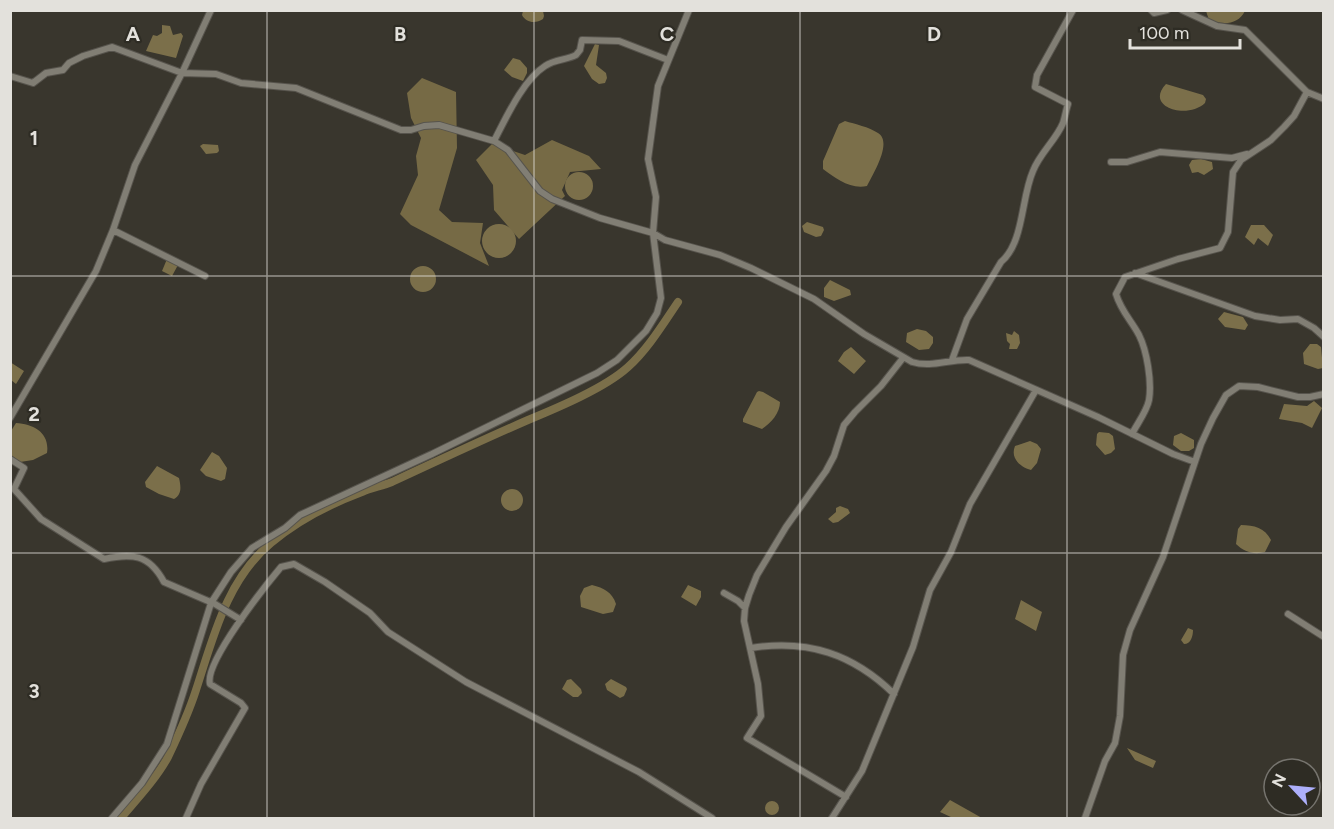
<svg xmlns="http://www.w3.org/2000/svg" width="1334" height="829" font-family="Figtree,sans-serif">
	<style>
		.forest { fill: #766a45 }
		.water { fill: #7b6f4a }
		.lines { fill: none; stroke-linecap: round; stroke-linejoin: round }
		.canal { stroke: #7b6f4a; stroke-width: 8 }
		.minor-casing { stroke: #57544d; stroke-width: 8 }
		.minor { stroke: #817e74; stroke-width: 6 }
		.grid { fill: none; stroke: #e3e1dc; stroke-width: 1.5; stroke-opacity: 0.55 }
		.grid-label { font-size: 20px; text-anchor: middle; font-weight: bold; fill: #e3e1dc; stroke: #2e2c24; stroke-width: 4.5; stroke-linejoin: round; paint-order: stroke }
	</style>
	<rect width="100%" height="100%" fill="#39362d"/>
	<!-- forest -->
	<path class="forest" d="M422 78 456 92 457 148 439 210 452 222 483 223 480 243 489 266 411 225 400 214 418 175 416 156 421 138 411 118 407 93Z
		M552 140 589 156 601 169 570 172 562 190 565 196 519 239 494 210 493 185 476 160 492 144 525 155Z"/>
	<!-- water -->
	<path class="water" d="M543 11 544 16 543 19C536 24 526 23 522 15L523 11Z
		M1206 11H1245C1238 25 1223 25 1209 20Z
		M162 25 170 26 173 35 181 33 183 36 176 58 146 51 153 35 157 36 162 33Z
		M595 44 599 45 596 65 606 73 607 78 605 83 599 84 592 79 584 66Z
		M513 58 520 60 527 68V73L523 81 512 77 504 70Z
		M1166 84 1203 95 1206 99 1205 103C1187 120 1144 107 1166 84Z
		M845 121C855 124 869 127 878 133 893 142 873 174 867 186 851 190 835 178 823 169V161L839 124Z
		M203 144 218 145 219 151 217 153 206 154 200 146Z
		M1201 159 1212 162 1213 169 1204 175 1198 172 1192 173 1189 165 1192 160Z
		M565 186a14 14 0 1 1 28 0a14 14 0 1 1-28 0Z
		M807 222 823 227 824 230 821 236 816 237 804 232 802 226Z
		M482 241a17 17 0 1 1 34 0a17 17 0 1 1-34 0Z
		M1251 225H1264L1273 235 1268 246 1258 238 1254 245 1245 237Z
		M167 259 178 265 172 276 162 271Z
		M410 279a13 13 0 1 1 26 0a13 13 0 1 1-26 0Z
		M830 280 850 290 851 295 834 301 824 297V288Z
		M1224 312 1243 317 1248 325 1245 330 1225 327 1218 319Z
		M917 329 926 331 933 337V343L929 349 919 350 906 342 907 333Z
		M1014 331 1019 335 1020 343 1017 349H1009L1010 344 1007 341 1006 333 1012 335Z
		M1310 344H1317L1321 347 1323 368 1318 369 1304 364 1303 353Z
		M851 347 866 361 854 374 838 361 844 352Z
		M10 362 24 371 16 384 11 380Z
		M759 391 763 392 780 402C780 413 771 423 762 429L743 422V419L757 392Z
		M1314 401 1322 408 1312 428 1302 423 1279 419 1284 404 1307 406Z
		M16 423C34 424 50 433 47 453L33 460 20 462 11 455V431Z
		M1099 432 1109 433 1113 436 1115 449 1111 453 1105 455 1096 445 1097 434Z
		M1181 433 1194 440V448L1189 451H1181L1173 445 1174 436Z
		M1030 441 1037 444 1041 449 1037 463 1031 470C1020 467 1010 458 1015 446Z
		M212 452 219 456 227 468 225 479 221 481 206 476 200 470Z
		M157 466 179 478C181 487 182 494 174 499L159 494 146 487 145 482Z
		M501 500a11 11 0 1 1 22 0a11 11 0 1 1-22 0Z
		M840 506 848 509 850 513 838 522 833 523 828 519 836 512V508Z
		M1241 525C1254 525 1265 528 1271 540L1265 552C1254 555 1244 552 1236 544L1238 529Z
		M592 585C604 588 612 592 616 604L613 612 603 614 581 607 580 596 584 588Z
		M688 585 701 591V597L696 606 681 597Z
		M1021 600 1042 612 1036 631 1015 619Z
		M1188 628 1193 630C1193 636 1191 644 1184 644L1181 640Z
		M571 679 581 689 582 693 578 697H573L562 689 567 680Z
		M611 679 626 687 627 689 624 696 620 698 607 690 605 684Z
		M1127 748 1156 761 1153 768 1135 760Z
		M950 800 982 818H953L940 812Z
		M765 808a7 7 0 1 1 14 0a7 7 0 1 1-14 0Z"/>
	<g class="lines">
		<!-- canal -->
		<path class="canal" d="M121 818C137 799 156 779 168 757 178 736 189 712 196 690 213 638 227 579 271 543 297 521 330 504 362 492 371 488 382 486 392 482 437 461 482 440 528 420 557 408 605 388 628 367 648 349 663 324 678 302"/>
		<defs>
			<path id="minor" d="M1151 10 1154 13 1167 10
				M1182 10 1217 26 1245 30 1307 92 1324 99
				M10 76 33 83 46 73 63 70 69 63 83 56 112 47 182 73 211 10
				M494 141C506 118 523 80 545 66 555 59 567 60 576 55L580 50 582 40 619 41 668 60
				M1111 162H1127L1160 152 1232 158 1247 154
				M113 230 205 276
				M1135 273 1255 316 1280 320 1298 319 1314 328 1324 337
				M952 360 967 319 1001 262C1024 243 1021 198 1033 171 1040 153 1056 140 1063 123 1065 117 1066 110 1068 104L1035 87 1037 75 1073 10
				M10 418 96 271 113 230 135 165 182 73 216 74 241 83 296 88 401 130H411L424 126 439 125 494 141 508 150 540 191 552 199 600 218 653 233 665 240 720 255 751 268 814 299 864 334 912 362C932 368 949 359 969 360L1098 417 1173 454 1195 462
				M1132 434C1137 424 1147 411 1149 400 1152 382 1147 351 1139 335 1131 320 1121 311 1116 294L1125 277 1178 259 1220 248 1228 232 1233 172 1241 160 1271 140 1284 127 1294 116 1307 92
				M10 459 24 468 14 489 41 519 104 559C132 553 149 554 164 582L215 604 241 620
				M724 593 738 601 745 608
				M1288 614 1324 637
				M751 648C808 639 853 654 894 694
				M846 797 747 738 761 716 758 684 744 621 745 608 749 595 757 575 786 527 826 471 834 456 844 425 855 412 881 386 903 358
				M112 818 142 783 167 744 211 603 231 572 252 548 285 528 300 515 432 454 597 373 617 360 646 331 657 313 661 298 653 233 656 197 648 159 658 86 689 10
				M186 818 201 784 245 708 241 703 210 684C204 663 265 586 281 567L294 564 325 582 370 613 388 632 466 682 639 772 712 818
				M832 818 862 771 913 647 930 590 951 552 970 504 1036 390
				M1085 818 1105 761 1115 743 1120 716 1123 655 1130 630 1163 557 1201 444 1213 418 1226 395 1239 386 1258 387 1298 397H1310L1324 394"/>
		</defs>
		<!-- minor casing -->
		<use href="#minor" class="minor-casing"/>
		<!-- minor -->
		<use href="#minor" class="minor"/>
	</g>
	<!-- grid -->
	<path class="grid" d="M267 10V818M534 10V818M800 10V818M1067 10V818M10 276H1324M10 553H1324"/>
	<g class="grid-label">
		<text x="133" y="41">A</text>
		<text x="400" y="41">B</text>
		<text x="667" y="41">C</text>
		<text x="934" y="41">D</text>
		<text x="34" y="145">1</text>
		<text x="34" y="421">2</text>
		<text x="34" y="698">3</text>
	</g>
	<!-- border -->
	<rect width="1334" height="829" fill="none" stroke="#e3e1dc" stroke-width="24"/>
	<!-- north arrow -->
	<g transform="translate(1292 787) rotate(296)"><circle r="28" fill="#2e2c24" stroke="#76746e" stroke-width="1.5"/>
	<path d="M0-4.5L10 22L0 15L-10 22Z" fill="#adaffb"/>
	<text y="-9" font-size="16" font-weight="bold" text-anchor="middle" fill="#e3e1dc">N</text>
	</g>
	<!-- scale -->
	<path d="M1130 39v9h110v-9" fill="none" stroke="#e3e1dc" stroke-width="3"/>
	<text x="1139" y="39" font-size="18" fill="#e3e1dc" stroke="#2e2c24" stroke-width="4.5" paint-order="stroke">100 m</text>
</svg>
